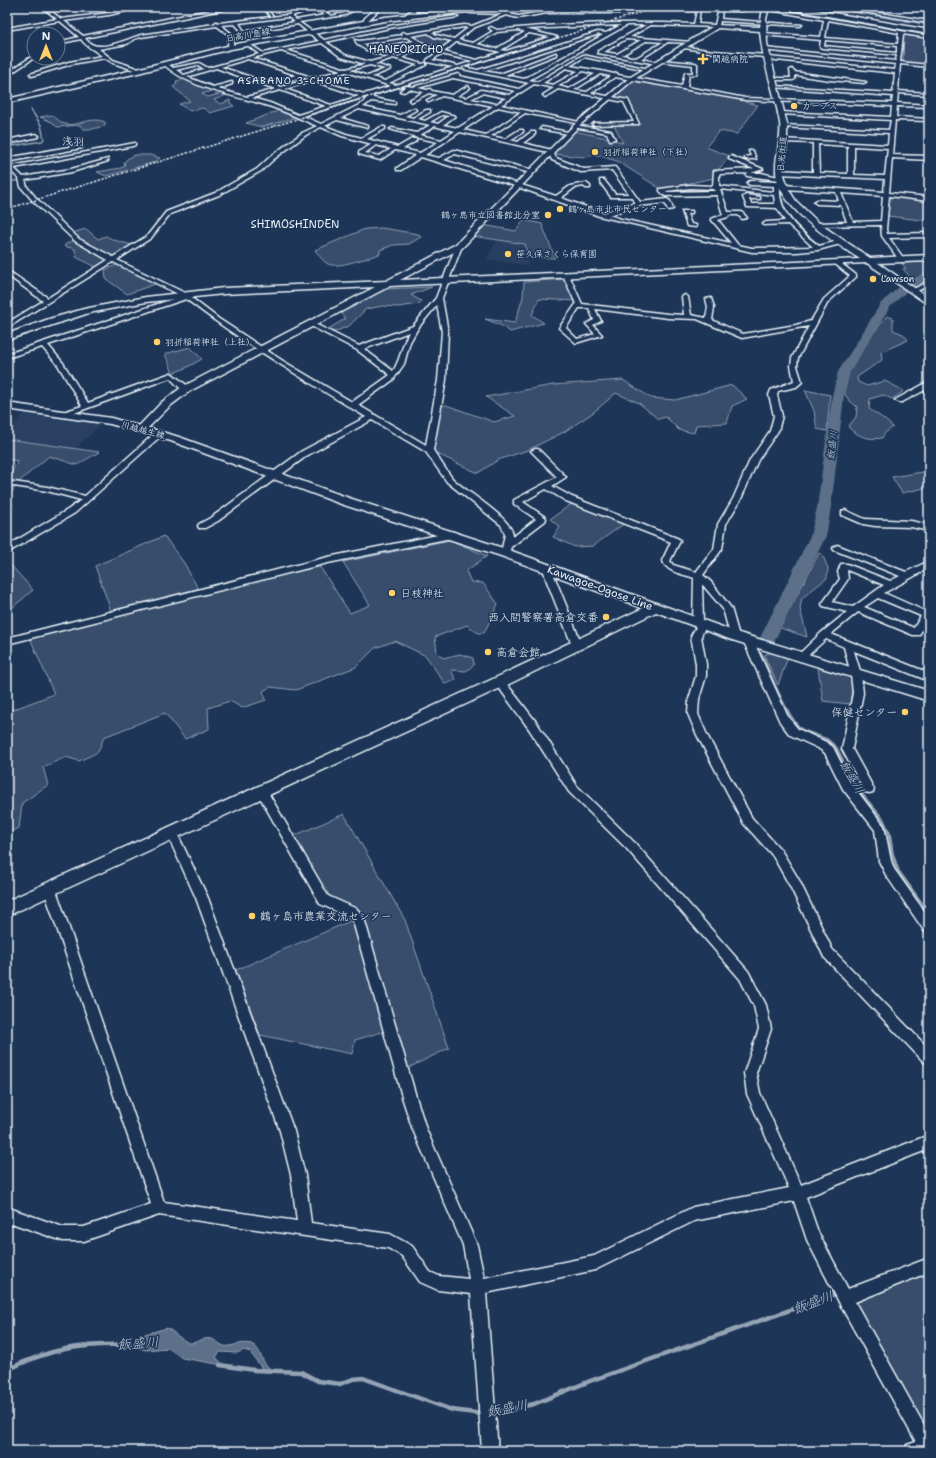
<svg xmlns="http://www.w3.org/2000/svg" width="936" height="1458" font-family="'Shantell Sans','Klee One',sans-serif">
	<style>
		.built { fill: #2a4162 }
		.green { fill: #374d6c; stroke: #909fb2 }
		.water { fill: #5d7089; stroke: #95a4b5 }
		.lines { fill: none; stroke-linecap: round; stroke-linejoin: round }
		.stream-far3 { stroke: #95a4b5; stroke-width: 1.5 }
		.stream-far2 { stroke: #95a4b5; stroke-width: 2.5 }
		.stream-far1 { stroke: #95a4b5; stroke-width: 3.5 }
		.stream { stroke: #95a4b5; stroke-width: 4.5 }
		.river { fill: #5d7089; fill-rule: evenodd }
		.street-tunnel { stroke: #3b516f; stroke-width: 4.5; stroke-dasharray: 4.5 2; stroke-linecap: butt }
		.street-casing { stroke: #e8f1f8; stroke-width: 3 }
		.secondary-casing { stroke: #e8f1f8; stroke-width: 3 }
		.primary-casing { stroke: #e8f1f8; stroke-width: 3 }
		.highway-casing { stroke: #e8f1f8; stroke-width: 3 }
		.street { fill: #1d3557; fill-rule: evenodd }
		.secondary { fill: #1d3557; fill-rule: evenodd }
		.primary { fill: #1d3557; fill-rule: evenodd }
		.highway { fill: #1d3557; fill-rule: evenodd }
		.rail { stroke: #e8f1f8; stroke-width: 1.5; stroke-dasharray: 2.5 1.5; stroke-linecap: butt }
		.poi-dot { fill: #ffd166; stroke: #1d3557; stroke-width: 1.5 }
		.labels { text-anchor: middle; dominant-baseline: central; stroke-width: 3; stroke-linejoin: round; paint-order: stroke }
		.far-street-label { font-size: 9px; fill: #e8f1f8; stroke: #1d3557 }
		.far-poi-label { font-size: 9px; fill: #e8f1f8; stroke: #1d3557; text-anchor: start }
		.far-neighbourhood-label { font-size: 10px; letter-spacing: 1px; fill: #e8f1f8; stroke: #1d3557 }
		.far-water-label { font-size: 10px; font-style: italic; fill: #b7c4d1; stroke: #1d3557 }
		.far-quarter-label { font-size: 11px; fill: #e8f1f8; stroke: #1d3557 }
		.street-label { font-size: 11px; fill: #e8f1f8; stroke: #1d3557 }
		.poi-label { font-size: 11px; fill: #e8f1f8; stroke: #1d3557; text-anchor: start }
		.water-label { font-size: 12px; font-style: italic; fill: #b7c4d1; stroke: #1d3557 }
		.near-water-label { font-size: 14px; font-style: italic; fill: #b7c4d1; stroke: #1d3557 }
	</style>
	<rect width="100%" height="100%" fill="#1d3557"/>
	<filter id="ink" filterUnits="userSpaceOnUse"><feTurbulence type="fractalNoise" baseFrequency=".025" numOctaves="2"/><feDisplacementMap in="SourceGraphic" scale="8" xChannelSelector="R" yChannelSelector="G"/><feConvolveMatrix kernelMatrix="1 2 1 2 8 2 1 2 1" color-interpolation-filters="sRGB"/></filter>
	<g filter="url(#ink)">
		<!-- built -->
		<path class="built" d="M497 240 526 244 528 266 487 259Z
			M26 411 103 422 75 449 7 439V432Z"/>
		<!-- green -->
		<path class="green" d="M773 7 929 34V36L774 8Z
			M821 7C857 7 894 17 929 23V25Z
			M427 32 452 41 442 49 425 45 409 35Z
			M904 34 929 38V65L903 62Z
			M185 79 215 90 202 94 208 97 222 93 229 94 214 100 221 104 230 100V103L234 106 210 113 203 108 190 111 179 104 190 101 173 87 177 84 176 81Z
			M634 81 746 100 745 102 758 105 737 134 719 131 706 147 732 157 728 159 717 171H713L714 178 661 189 617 161 596 155 584 157 553 154 552 152 573 131 608 138 623 143 613 123H637L626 101 611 99 631 82Z
			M280 110 297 117 262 127 246 123Z
			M52 115C55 117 59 121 62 123 75 129 90 115 105 122V126L92 129H83L80 125 57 127 52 122 40 117Z
			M135 155H150L160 158 155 162 106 176 97 172 121 168 125 166 124 163 127 159Z
			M888 195 929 200V221L888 216Z
			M524 220 542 224 555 258 528 257 525 244 472 236 483 225 516 231Z
			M382 228 418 234 421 237 409 244 393 245 380 250V254C369 257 338 269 328 264 322 261 319 255 315 250L365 229Z
			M86 229 98 239 106 236 114 240 135 246 98 268 76 257 75 249 64 246 67 243 78 239 72 233Z
			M929 262V272L913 280 903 269 906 268 901 263Z
			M119 264 158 283 127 294 106 279 105 270Z
			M566 279 576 301 539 299 532 315 544 323 510 332 502 326 485 319 515 323 523 297 524 282Z
			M432 287 411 295 421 301 419 304 398 307 383 306 366 309 349 326 334 332 328 329 345 319 340 311 385 289Z
			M887 316 893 318V330L903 334 908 340 881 352 882 360 857 377 858 382 867 386 885 381 904 391 892 399 883 395 870 399 869 409 884 419 893 427 885 433 882 438C868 440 859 437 848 427L856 417 857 407C854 404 848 400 846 396 836 375 874 333 887 316Z
			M190 347 202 359 186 368 173 373 165 354Z
			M623 380 651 398 675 400 732 385 747 399 732 406 727 423 696 425 694 433 679 430 666 417 658 419 639 403 616 393 594 412 564 432 528 450 498 460 478 473 429 450 438 406 446 405 494 422 515 416 486 397 553 385Z
			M805 390 830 395 827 431 817 429 814 411Z
			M7 439 99 452 77 465 49 456 21 480 8 497 13 506 7 511V480L18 461 7 459Z
			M929 471V487L902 493 892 477Z
			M573 503 625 523 593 546 575 547 553 537 560 527 550 519Z
			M164 536 184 563 201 594 286 573 320 567 350 613 370 605 343 562 450 540 487 556 466 571 471 582 483 583 498 604 484 633H478L467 625 435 637 437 652 443 658 460 654 473 658 474 665 466 671 451 670 456 680 445 684 426 656 395 641 375 648 356 667 296 690 270 687 263 691 266 700 242 708 230 701 208 708 209 729 185 739 165 713 104 737 98 752 79 761 66 757 43 767 48 785 22 803 19 828 7 833V696L12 710 54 694 30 638 111 611 95 566Z
			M819 553 822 554 828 568 827 578 802 598 800 608 807 637 780 628Z
			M9 563 33 590 13 607 7 610V564Z
			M772 652 788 657 778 685 764 655Z
			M818 668 853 678 850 704 823 701Z
			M344 814 405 920 449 1048 402 1071 358 918 324 900 289 838Z
			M355 919 385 1031 355 1040 352 1054 260 1035 236 970Z
			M929 1269V1433L853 1298Z"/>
		<!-- water -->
		<path class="water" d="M167 1328C174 1332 179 1338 187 1342 192 1345 199 1340 204 1339 215 1337 216 1343 224 1346 229 1348 241 1341 251 1344 261 1348 260 1359 267 1366 269 1368 274 1370 277 1372L263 1370 250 1352 244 1350 237 1353 220 1352 216 1357 223 1365 182 1358 168 1348 146 1350 128 1345 136 1342 145 1334Z"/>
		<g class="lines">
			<!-- stream-far3 -->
			<path class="stream-far3" d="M7 147 42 141 44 139 41 125 31 110
				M7 161 25 178 7 183"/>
			<!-- stream-far2 -->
			<path class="stream-far2" d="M761 653C771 674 786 718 804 732"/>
			<!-- stream-far1 -->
			<path class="stream-far1" d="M803 731 827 740 836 748 856 788 883 820 889 833 892 853 898 871 929 914"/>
			<!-- stream -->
			<path class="stream" d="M220 1365 254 1370 301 1372 318 1381 340 1384 353 1379 363 1378 452 1410 483 1414
				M7 1370C51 1348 83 1343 132 1345
				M492 1413 534 1404 590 1381 838 1293"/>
			<!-- river -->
			<path class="river" d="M929 273V280L907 291 890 307 850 372 844 396 831 508 826 536 774 642 768 644 762 642 760 638 810 536 817 508 832 396 838 372 881 303 899 287Z"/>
			<!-- street-tunnel -->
			<path class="street-tunnel" d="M901 31 902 20"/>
			<defs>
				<path id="street" d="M136 7H143L109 15 64 21 83 36 200 12 227 7H236L85 38C96 56 126 39 141 35L214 24 216 22 219 23 288 15 309 7H319L331 16 344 13 354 7H359L345 15 299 22 324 40 394 25 456 16 458 17 394 27 326 42 345 55 370 62 389 57C378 54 359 50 355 40L359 41 403 35 401 33 403 32 407 34 464 25 472 26 502 14 471 13 462 11 463 9 471 11H499L505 12 519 7H525L510 14 518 16 547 11H629V7H633V12L631 13H547L518 18 506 15 473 28 458 40 473 43 493 31 489 28 491 27 497 30C562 23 628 21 694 24L697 11 666 10 669 7 700 9 698 24 715 25 719 7 742 9 743 11 722 9 721 19 802 25 800 26 720 21 719 26 717 27 651 25 630 37 691 42 689 43 668 42 641 59 658 62 656 64 598 53V51L646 25H627L529 80 538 82 583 55 649 69 647 70 584 57 570 66 601 71 614 74 617 73 618 75 682 86 685 73H693V65L657 61 659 60 695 63 697 64V74L689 75 687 87 745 98 892 103 893 96 772 87 774 86 893 93 895 73 767 59 765 57 714 53 679 47 681 46 714 51 767 55 769 57 895 70 896 64 762 50 764 48 896 61 897 55 822 48 820 47 821 40 762 35 763 33 821 37 824 20 765 9 763 8 764 7 929 36V38L903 34 900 62 929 65V67L900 64 898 91 929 93V95L898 93 897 103 929 105V107L897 106 896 117 929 119V121L895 120 892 155 929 156V160L892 158 889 193 929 197V201L889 196 886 229 887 234 929 233V237L889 238 904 259 903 260H899L882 236 881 225 816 226V224L818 223 847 222 841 205 817 204 814 202 817 200 839 201 836 192 784 189 781 187 783 186H780C778 214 799 230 819 246L842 240 845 242 844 243 818 250 797 252H752L599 216 515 186 421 157 401 170H397V168L416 155 395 150 380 160 359 154V152L372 144 342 136 321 127 306 135 274 159 261 171 219 195 170 214 151 238 117 260 185 293 219 319 283 361 352 402 390 375 357 350 309 325V323H313L359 346 413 326 436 298 456 246 461 245 462 246 442 298 448 332 446 380 433 450C439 459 445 469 452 478 464 491 515 519 513 537L536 519 514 504V500L557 477 531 451 535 449H538L566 477 552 486 572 497 679 539 680 541 670 561 673 565 696 572 714 549 718 524 733 499 750 460 770 431 774 416 769 395 771 390 794 381 791 366 792 358 809 326 742 338 697 319 668 318 595 309 601 321 593 325 602 335 576 343 559 328 576 304 563 275 566 273 569 275 582 304 668 314 684 315 682 297 685 295 688 297 691 315 706 318 708 307 706 299 711 298 714 307 712 320 743 334 796 325 811 321 824 299 850 276 834 263V261H838L856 275V277L828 302 798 358 797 366 802 382 796 387 778 391 777 395 782 416 778 431 758 460 741 499 726 524 722 549 703 575 711 582 731 608 739 636 737 638H731L723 609 702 584 703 622 706 625 701 636 706 664V676L699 699 698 714 707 735 752 818 781 850 799 880 832 949 929 1049V1064L924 1062 824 957 791 888 773 856 744 824 697 735 688 714 689 699 696 676V664L691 636 696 627 693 624 694 578C680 573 669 573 662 561L671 542 566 501 546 489 523 502 545 517 546 519 545 521 511 547 508 555H502L501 553 505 534 501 525 447 482 426 452 372 420 308 455 218 521 205 528H199L198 526 199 524 212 517 302 451 366 417C305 380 243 343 186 299L48 345 63 363 88 403 171 373 189 387V391H183L170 378 66 416 62 414 63 412 82 406 58 365 42 347 7 358V354L182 296 113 262 7 328V323L43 301 7 275V270L48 298 108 260 75 241 33 201 21 187 19 179 7 167V162L12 166 135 143V145L133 146 14 168 23 177 71 169 108 159V161L72 172 25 180 27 187 37 199 79 239 113 257 147 236 166 212 215 193 257 169 270 157 302 133 317 126C300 119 283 110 265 105 230 94 191 89 163 64L167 63 173 68 199 63 208 68 259 54 247 45 248 43 263 53 319 41 298 24 243 33 235 24 221 25 233 35V47L231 48 228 45 229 35 217 26 141 37 134 39 127 44 99 49 113 60 136 68 140 70V72L113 63 105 58 72 64 32 76 30 74 69 62 102 56C95 50 86 47 81 39L58 44V42L79 37 60 21 7 30V28L57 19 46 10 47 8 61 19 109 13ZM314 8 325 15 296 20 292 16ZM288 17 295 22 244 31 239 23ZM828 20 899 33 898 44 825 38ZM621 25 606 33 598 32 478 70 463 67 557 37 525 29ZM464 27 468 28 454 39 436 35 432 32ZM518 30 525 32 496 49 477 44 497 32ZM428 33 434 37 452 41 442 48 425 44 411 36ZM529 33 550 37 506 51 501 50ZM599 34 603 35 524 79 505 75 556 55V53L500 74 483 71ZM406 37 414 41 371 49 362 44ZM626 39 641 40 617 54 604 52ZM825 40 897 46V53L824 46ZM646 41 663 42 636 58 622 55ZM456 42 501 52 477 60 444 52ZM322 43 341 57 365 64 346 69 286 50ZM418 43 421 45 398 57 376 51ZM424 46 440 50 427 60V62L453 67 396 85 389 83 426 65V63L422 64 402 58ZM281 51 341 70 314 78 252 58ZM441 54 473 61 458 66 432 60ZM393 58 418 65 385 81 372 77 391 69 375 64ZM248 59 296 75 269 83 221 67ZM198 65 204 69 184 75 176 70ZM370 65 385 69 368 76 350 70ZM216 68 267 86 276 89 247 97 218 89 232 84V82L213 87 187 77ZM458 68 529 83 519 89 459 76 460 75 458 74 413 87 406 86 400 91 404 92 409 89 424 92 409 100 411 102 429 93 437 95 427 100 429 102 442 96 493 106 458 128 443 125 455 116 441 112 425 121 418 119 430 112V110H426L413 118 405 116 416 110 414 108 400 115 363 107 371 101 395 104V102L373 98V95ZM566 68 578 71 553 85 543 83ZM583 71 595 74 569 89 558 86ZM346 72 391 86 364 94 318 80ZM600 74 611 76 587 92 574 90ZM301 77 309 79 281 87 274 85ZM615 77 745 100 892 106 891 117 780 112 778 113 780 114 891 120 889 130 783 125 781 126 783 127 889 133 888 145 782 139 781 140 784 142 813 143V172L779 170 776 172 779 174 885 179 884 192 784 185 786 184 783 182 750 181 747 183 750 185 774 186V192L719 186V174L751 173 763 169 731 156 729 157V159L754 169 714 171 713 186 690 185 660 189V191L665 196 717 195 723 215 711 219 731 243 621 219 609 215 639 206 665 203 668 210 673 209 670 201 667 199 640 202 615 167 584 169 556 158 552 150 523 143 535 134V132H531L518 142 510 140 523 132V130H519L505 139 491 136 525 113 581 124 579 122 501 105 534 84 554 88 543 95 545 97 558 89 624 102 634 122 594 123 592 125 639 124 628 100 591 93ZM453 78 516 91 509 95 481 90 466 98 457 96 470 88 468 86 452 95 432 91 430 89 427 90 418 88ZM313 81 359 96 331 105 285 89ZM280 90 326 106 298 115 270 103 252 98ZM482 93 506 98 496 104 471 99ZM368 96 363 103 321 124 303 116ZM498 107 521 112 486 135 463 130ZM359 109 430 125 417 133 392 128 390 129 414 136V137L438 142 420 153 403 149 416 141V139H412L398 147 367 139 385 129V127H381L362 138 346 134 325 126 337 120 368 128V126L341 118ZM442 115 449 116 438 124 430 122ZM435 126 438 127 455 131 441 140 420 135ZM460 132 548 152 552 160 581 172 612 170 629 194H615L604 180H600V182L611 197H631L636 203 603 213 561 198 574 188 583 186 586 188H590V186L586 183 570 186 556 196 444 160 455 154 531 173 534 171 533 170 454 150 439 158 425 155ZM818 144 848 146V174L819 173ZM376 145 391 149 379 156 365 153ZM854 146 888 148 885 176 854 175ZM690 188 714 189 715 191 667 192 666 191ZM720 189 774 195 775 204H751L749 199H760V197L746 195 743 197 747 207 777 208 785 221 766 222 763 224 764 225 788 224 813 247 752 248 738 245 718 220 728 217 729 215H738L742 219 747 218 742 212H728ZM841 193 883 196 881 221 853 222ZM437 305 442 332 438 380 426 445 358 405 393 380 404 364 410 342 418 328ZM579 308H589L594 320 586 324 595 334 577 339 566 328ZM409 332C402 344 401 359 393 371L364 349Z
					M263 7H267L272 16H270Z
					M368 7 380 9 365 23 363 22 365 18 375 9Z
					M835 7H844L929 21V23Z
					M907 7H929V9L909 8Z
					M34 55V58L7 76V73Z
					M792 69 794 72 866 82 864 83 830 80 795 75V79L793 80H772L770 79 772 78H791L790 70Z
					M575 125 611 131 615 139 610 140 607 133 573 127Z
					M542 127 568 132 570 133 568 134 540 129Z
					M36 134 39 136 38 137 7 144V140Z
					M80 145 82 146V148L7 162V158Z
					M749 151H753L756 159H745V157L751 156Z
					M749 173H761L783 178 780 180 747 176 746 175Z
					M682 211H692V213L687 214 691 224 696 225V227L687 226Z
					M929 281V285L915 292 910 291Z
					M926 383H929V388L902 402H899L895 400Z
					M156 432H162L163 434 75 513 7 553V546L69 509 81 500 47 491 7 485V481L47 487 85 496Z
					M845 510 865 519 911 521 929 525V531L911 527 875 526 863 524 842 515V511Z
					M453 532 456 533 457 535 456 537 328 563 7 644V638L328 557Z
					M837 545 906 572 929 561V568L884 593 929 613V618L919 635H913L858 612 831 634 929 673V681L854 651 861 674 863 693 852 749 874 789 873 792 869 793 865 792 842 749 853 693 851 674 844 647 826 639 804 659H798L796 657 821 633 847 612 823 606 822 604 840 579 838 572 841 564H847L890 581 900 576 834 550 833 548ZM847 570 884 585 853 607 832 602 848 579ZM878 598 921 616 914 628 864 607Z
					M547 565 551 568 582 645 580 647H574L572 645 546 579 543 568Z
					M748 637 753 640 788 717 798 729 826 742 833 747 851 783 884 826 891 861 894 869 929 918V933L925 932 886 875 879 861 875 830 843 789 825 753 818 748 790 735 780 722 743 640Z
					M500 678 503 679 537 723 577 786 635 843 748 971 766 1005 771 1029 756 1073 760 1093 801 1185 929 1135V1149L806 1197 818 1232 848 1289 929 1258V1272L855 1302 929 1434V1451H905L907 1445 916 1442 841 1306 807 1240 794 1201 694 1221 595 1270 486 1293 498 1451H482L471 1294 438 1290 420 1282 402 1256 388 1248 159 1215 84 1241H63L14 1224 7 1227V1211L12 1209 63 1227H84L151 1204 44 890 46 886 50 885 54 886 56 890 164 1202 297 1221 291 1175 280 1131 196 898 167 834 168 831 172 829 176 831 208 898 294 1131 305 1175 311 1223 390 1234 412 1246 430 1272 439 1276 469 1279 463 1245 413 1130 403 1100 353 921 349 917 320 904 257 792 258 789 262 788 266 789 328 896 357 909 364 918 417 1100 426 1129 477 1245 484 1278 594 1256 693 1207 789 1188 747 1094 744 1073 759 1029 754 1006 740 979 627 849 569 792 529 729 497 685 495 682 497 679Z"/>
				<path id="secondary" d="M416 7H423L410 16H406V14Z
					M763 7H769L766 19 767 43 787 124V143L783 172 789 190 796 201 820 224 870 258 929 255V261L878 263 929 298V305L867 263 390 286 190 391 170 406 148 428 179 437 349 498 509 550 739 633 929 691V701L729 639 656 612 505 686 7 916V901L495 678 643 608 501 556 341 504 171 441 110 424 7 409V403L111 418 139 426 162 402 182 387 375 287 224 294 146 302 89 313 7 340V334L49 319 84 309 146 297 224 288 386 281 456 244 577 122 629 78 715 25 760 27ZM718 28 760 31C762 62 775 92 780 123 782 140 775 155 776 171 777 208 833 241 860 259L400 280 462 248 581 124 633 80Z"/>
				<path id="primary" d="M478 7H498L495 9 385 21 231 49 138 73 7 103V99L137 69 231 45 385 17Z"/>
				<path id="highway" d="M784 7H800L929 30V34L788 9Z"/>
			</defs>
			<!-- street casing -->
			<use href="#street" class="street-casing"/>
			<!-- secondary casing -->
			<use href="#secondary" class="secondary-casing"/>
			<!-- primary casing -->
			<use href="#primary" class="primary-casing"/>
			<!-- highway casing -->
			<use href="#highway" class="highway-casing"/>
			<!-- street -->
			<use href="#street" class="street"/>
			<!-- secondary -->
			<use href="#secondary" class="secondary"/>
			<!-- primary -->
			<use href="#primary" class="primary"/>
			<!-- highway -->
			<use href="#highway" class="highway"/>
			<!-- rail -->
			<path class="rail" d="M7 209 658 7"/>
		</g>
	</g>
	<!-- markers -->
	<g class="poi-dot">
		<path d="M701 53h4v4h4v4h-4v4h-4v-4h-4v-4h4z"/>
		<circle cx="794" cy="106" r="4"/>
		<circle cx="595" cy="152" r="4"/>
		<circle cx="560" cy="209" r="4"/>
		<circle cx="548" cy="215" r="4"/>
		<circle cx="508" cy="254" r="4"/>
		<circle cx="873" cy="279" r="4"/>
		<circle cx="157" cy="342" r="4"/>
		<circle cx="392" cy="593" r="4"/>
		<circle cx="606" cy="617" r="4"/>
		<circle cx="488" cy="652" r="4"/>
		<circle cx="905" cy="712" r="4"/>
		<circle cx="252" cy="916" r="4"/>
	</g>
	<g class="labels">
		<!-- far-street labels -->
		<g class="far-street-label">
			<text transform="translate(248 35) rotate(-10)">日高川島線</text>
			<text transform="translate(782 154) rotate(-85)">日光街道</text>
			<text transform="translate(143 430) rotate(15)">川越越生線</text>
		</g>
		<!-- far-poi labels -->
		<g class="far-poi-label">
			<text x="712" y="59">関越病院</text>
			<text x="802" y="106">カーブス</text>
			<text x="603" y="152">羽折稲荷神社（下社）</text>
			<text x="568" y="209">鶴ヶ島市北市民センター</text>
			<text x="540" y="215" text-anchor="end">鶴ヶ島市立図書館北分室</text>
			<text x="516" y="254">笹久保さくら保育園</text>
			<text x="881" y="279">Lawson</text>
			<text x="165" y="342">羽折稲荷神社（上社）</text>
		</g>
		<!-- far-neighbourhood labels -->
		<g class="far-neighbourhood-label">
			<text x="294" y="80">ASABANO 3-CHOME</text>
		</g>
		<!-- far-water labels -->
		<g class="far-water-label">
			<text transform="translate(832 445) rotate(-83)">飯盛川</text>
		</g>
		<!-- far-quarter labels -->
		<g class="far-quarter-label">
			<text x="406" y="49">HANEORICHO</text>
			<text x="73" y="141">浅羽</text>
			<text x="295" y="224">SHIMOSHINDEN</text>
		</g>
		<!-- street labels -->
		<g class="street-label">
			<text transform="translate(600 588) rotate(20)">Kawagoe-Ogose Line</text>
		</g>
		<!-- poi labels -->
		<g class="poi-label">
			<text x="400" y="593">日枝神社</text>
			<text x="598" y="617" text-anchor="end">西入間警察署高倉交番</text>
			<text x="496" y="652">高倉会館</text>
			<text x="897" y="712" text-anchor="end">保健センター</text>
			<text x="260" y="916">鶴ヶ島市農業交流センター</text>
		</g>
		<!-- water labels -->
		<g class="water-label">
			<text transform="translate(852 777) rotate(60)">飯盛川</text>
		</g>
		<!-- near-water labels -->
		<g class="near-water-label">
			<text transform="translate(813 1302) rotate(-20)">飯盛川</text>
			<text transform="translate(138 1343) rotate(-4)">飯盛川</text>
			<text transform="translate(507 1408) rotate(-10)">飯盛川</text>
		</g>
	</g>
	<!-- margin -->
	<rect width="936" height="1458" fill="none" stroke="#1d3557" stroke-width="24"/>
	<rect x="12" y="12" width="912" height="1434" fill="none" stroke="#e8f1f8" stroke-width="1.5" filter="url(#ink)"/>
	<!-- north arrow -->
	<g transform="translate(46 46)"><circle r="19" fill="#1d3557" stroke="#6e8097"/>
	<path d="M0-3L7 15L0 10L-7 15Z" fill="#ffd166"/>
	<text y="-6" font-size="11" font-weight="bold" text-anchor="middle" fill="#e8f1f8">N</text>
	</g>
</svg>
